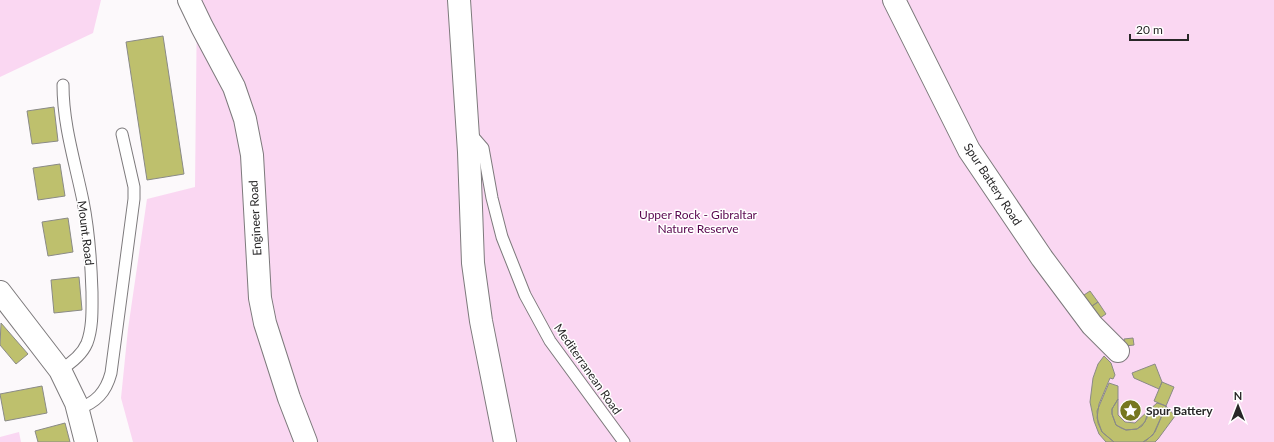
<svg xmlns="http://www.w3.org/2000/svg" width="1274" height="442" font-family="Lato,sans-serif">
	<style>
		.green { fill: #fad7f2 }
		.building { fill: #bec06d; stroke: #8a8a87 }
		.lines { fill: none; stroke-linecap: round; stroke-linejoin: round }
		.service-casing { stroke: #7d7a7c; stroke-width: 13 }
		.minor-casing { stroke: #7d7a7c; stroke-width: 24 }
		.service { stroke: #fff; stroke-width: 11 }
		.minor { stroke: #fff; stroke-width: 22 }
		.labels { text-anchor: middle; dominant-baseline: central; stroke-width: 3; stroke-linejoin: round; paint-order: stroke }
		.street-label { font-size: 12px; fill: #282728; stroke: #fff }
		.park-label { font-size: 12px; fill: #58054e; stroke: #fff }
		.poi-label { font-size: 12px; font-weight: bold; fill: #282728; stroke: #fff; text-anchor: start }
	</style>
	<rect width="100%" height="100%" fill="#fcf9fb"/>
	<!-- green -->
	<path class="green" d="M0 0H101L93 33 0 77Z
		M197 0H1274V442H133L121 398 128 329 147 199 195 187Z
		M19 432 21 442H0V437Z"/>
	<!-- building -->
	<path class="building" d="M163 36 184 174 147 180 126 42Z
		M54 107 58 141 32 144 27 111Z
		M60 164 65 196 38 200 33 168Z
		M68 218 73 252 48 256 42 222Z
		M79 277 82 310 54 313 51 280Z
		M1090 291 1098 302 1089 308 1081 297Z
		M1098 302 1106 314 1097 320 1089 308Z
		M1 323 28 354 16 364 0 345Z
		M1133 338 1134 345 1125 346 1124 339Z
		M1104 356 1111 363 1115 375 1113 379 1110 378 1099 404 1097 418 1102 432 1114 442H1106L1099 434 1094 421 1090 402 1093 378 1098 364Z
		M1155 364 1162 382 1159 389 1134 378 1132 373Z
		M1162 382 1174 387 1166 406 1154 401Z
		M1109 383 1118 386V399L1112 409V414L1116 425 1121 428 1126 430 1137 429 1145 422 1148 411 1157 403 1166 406 1155 432 1147 440 1143 442H1114L1102 432 1098 423 1097 411Z
		M42 386 47 413 5 421 0 394Z
		M1118 399V415L1125 422 1135 423 1148 411 1147 418 1142 426 1137 429 1126 430 1116 425 1112 414V409Z
		M1166 406 1175 416 1158 439 1155 442H1143L1153 435Z
		M65 423 70 442H38L35 431Z"/>
	<g class="lines">
		<defs>
			<path id="service" d="M470 133 483 148 492 198 502 237 525 295 550 341 624 442
				M60 370C70 364 82 355 87 343 93 327 92 308 92 292 91 261 89 231 83 201 75 162 63 125 63 85
				M77 409C96 403 106 392 111 373L134 199V187L122 134"/>
			<path id="minor" d="M189 0 202 27 234 87 245 119 252 155 260 298 265 323 289 398 306 442
				M459 0 469 152 473 263 481 321 505 442
				M894 0 969 150 1042 258 1092 325 1118 351
				M0 292 60 370 76 403 86 442"/>
		</defs>
		<!-- service casing -->
		<use href="#service" class="service-casing"/>
		<!-- minor casing -->
		<use href="#minor" class="minor-casing"/>
		<!-- service -->
		<use href="#service" class="service"/>
		<!-- minor -->
		<use href="#minor" class="minor"/>
	</g>
	<!-- icons -->
	<defs>
		<symbol id="sight-disc" viewBox="-11 -11 22 22"><circle r="9.5" fill="#76771e" stroke="#fff"/><path d="M0-6L1.8-2.2L6-1.7L2.9 1.2L3.7 5.4L0 3.3L-3.7 5.4L-2.9 1.2L-6-1.7L-1.8-2.2Z" fill="#fff"/></symbol>
	</defs>
	<g fill-rule="evenodd">
		<use href="#sight-disc" x="1118" y="398" width="25" height="25"/>
	</g>
	<g class="labels">
		<!-- street labels -->
		<g class="street-label">
			<text transform="translate(993 184) rotate(57)">Spur Battery Road</text>
			<text transform="translate(255 218) rotate(-93)">Engineer Road</text>
			<text transform="translate(86 233) rotate(83)">Mount Road</text>
			<text transform="translate(588 369) rotate(55)">Mediterranean Road</text>
		</g>
		<!-- park labels -->
		<g class="park-label">
			<text x="698" y="214">Upper Rock - Gibraltar<tspan x="698" dy="14">Nature Reserve</tspan></text>
		</g>
		<!-- poi labels -->
		<g class="poi-label">
			<text x="1146" y="410">Spur Battery</text>
		</g>
	</g>
	<!-- north arrow -->
	<g transform="translate(1238 406)" stroke="#ffffff" stroke-width="3" paint-order="stroke">
	<path d="M0-3L7 15L0 10L-7 15Z" fill="#282728"/>
	<text y="-6" font-size="11" font-weight="bold" text-anchor="middle" fill="#282728">N</text>
	</g>
	<!-- scale -->
	<path d="M1130 34v6h58v-6" fill="none" stroke="#282728" stroke-width="2"/>
	<text x="1136" y="34" font-size="12" fill="#282728" stroke="#ffffff" stroke-width="3" paint-order="stroke">20 m</text>
</svg>
